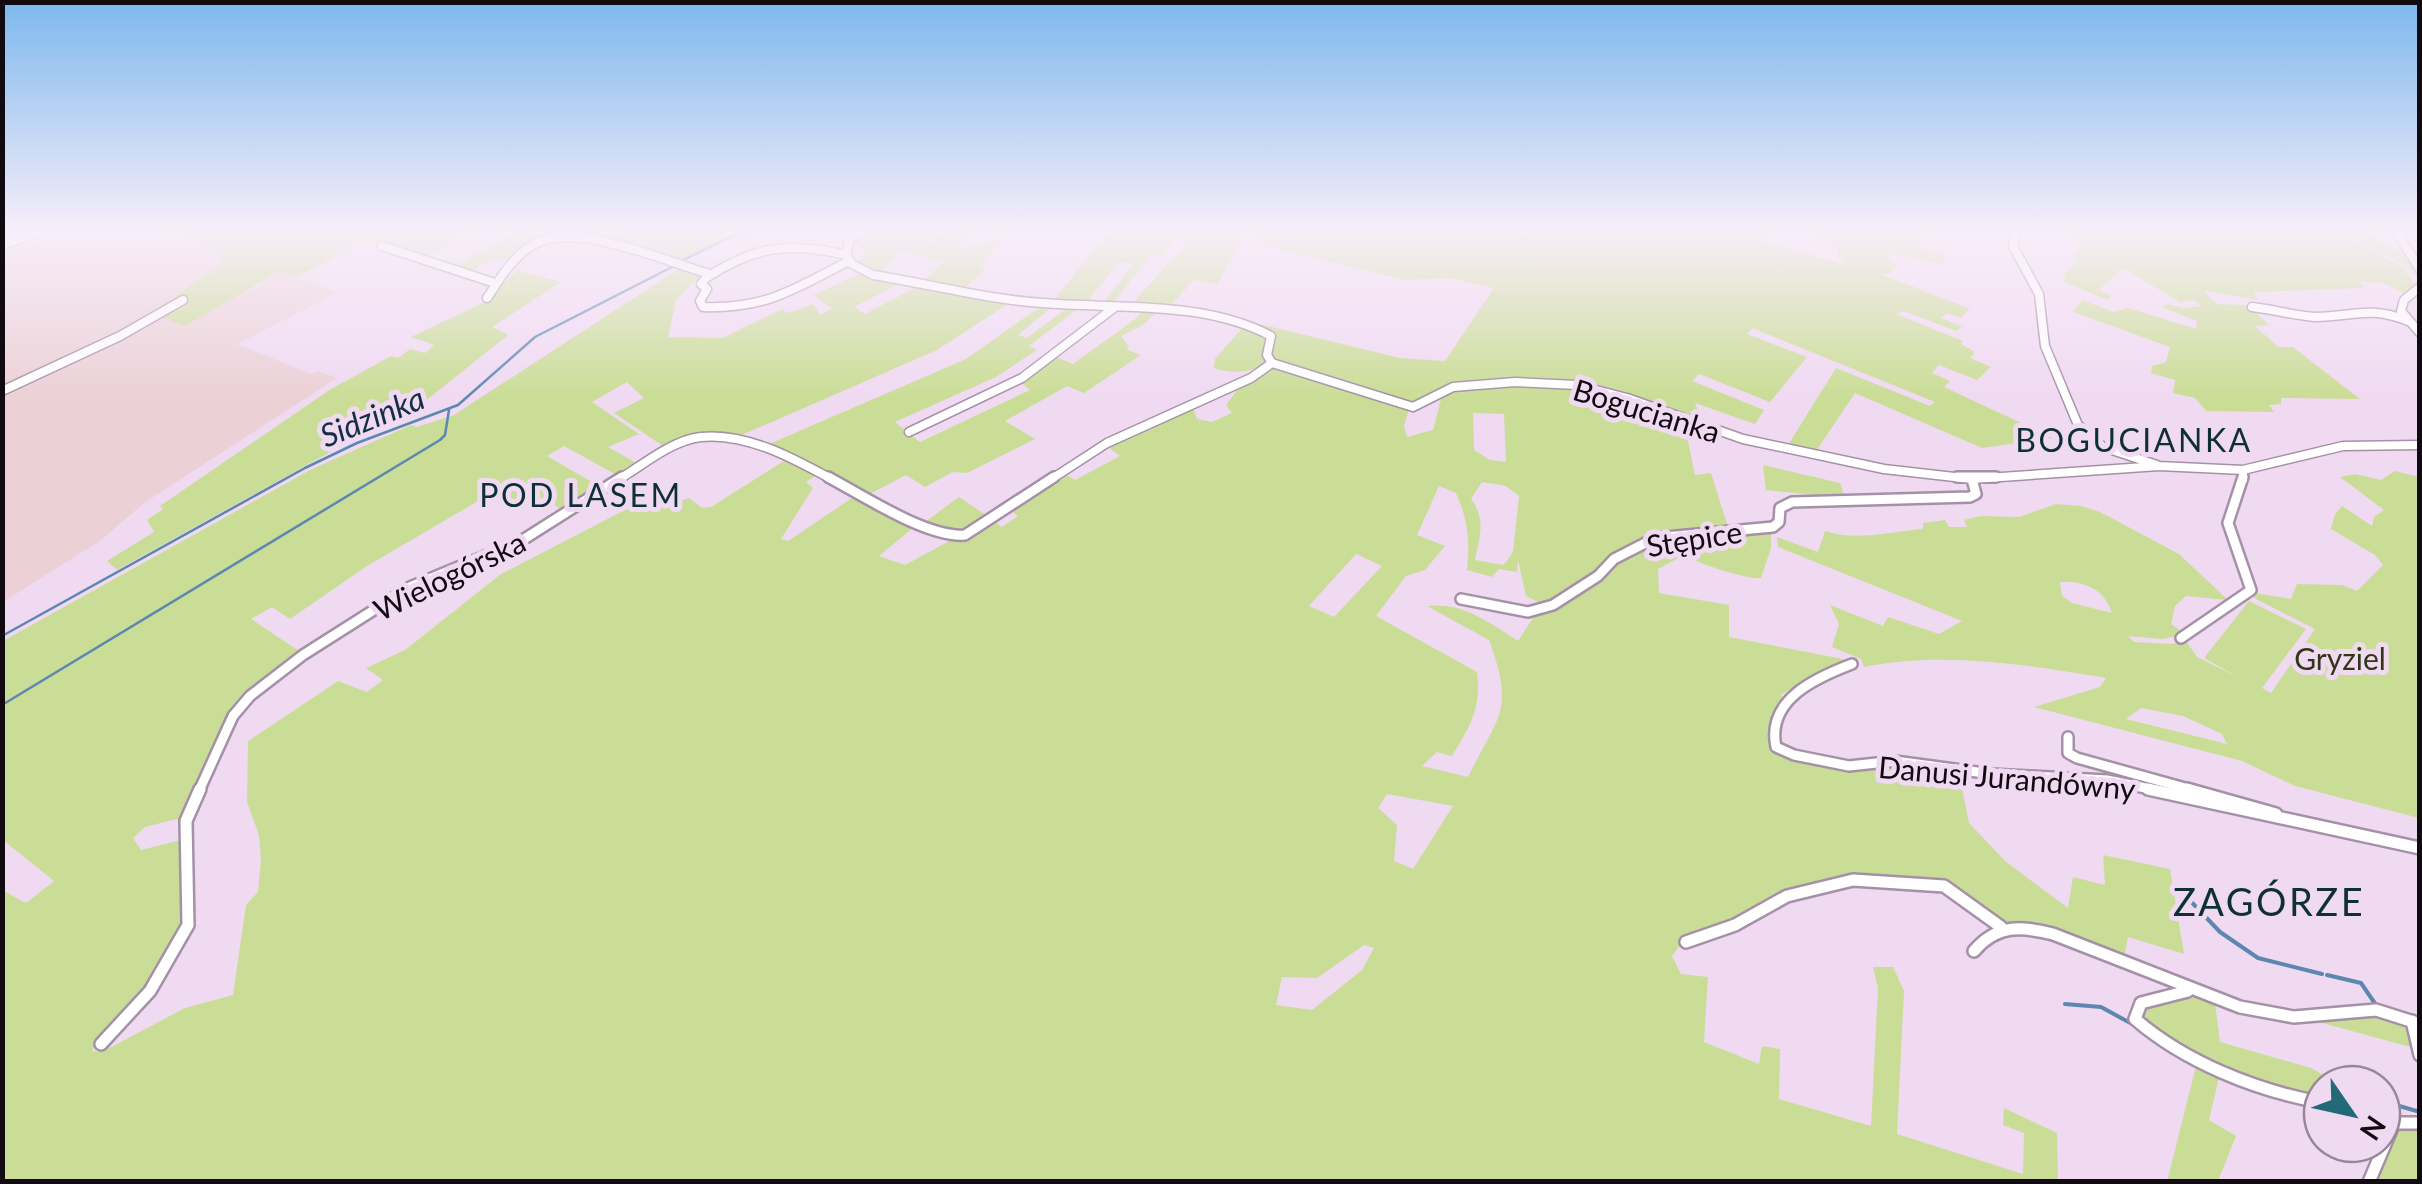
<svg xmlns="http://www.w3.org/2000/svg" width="2422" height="1184" font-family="Lato,sans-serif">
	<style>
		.industrial { fill: #ebd1d6 }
		.green { fill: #cadd96; fill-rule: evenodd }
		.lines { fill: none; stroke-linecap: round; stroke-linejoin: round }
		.stream-far1 { stroke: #5d87b1; stroke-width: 2.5 }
		.stream { stroke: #5d87b1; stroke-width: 4 }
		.minor-far2-casing { stroke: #a591a7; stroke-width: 11 }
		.minor-far1-casing { stroke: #a591a7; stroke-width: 14 }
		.minor-casing { stroke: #a591a7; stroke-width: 16 }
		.major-casing { stroke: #a591a7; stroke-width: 12 }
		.minor-far2 { stroke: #fff; stroke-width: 8 }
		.minor-far1 { stroke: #fff; stroke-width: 9 }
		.minor { stroke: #fff; stroke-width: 11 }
		.major { stroke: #fff; stroke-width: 9 }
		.labels { text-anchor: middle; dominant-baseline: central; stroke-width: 10; stroke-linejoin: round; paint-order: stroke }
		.street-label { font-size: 30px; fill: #110a11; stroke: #f0daf2 }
		.park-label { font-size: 30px; fill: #2f3716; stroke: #f0daf2 }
		.water-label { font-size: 32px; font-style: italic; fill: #132e45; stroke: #f0daf2 }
		.neighbourhood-label { font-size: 32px; letter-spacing: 2.5px; fill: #0e2f36; stroke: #f0daf2 }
		.near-neighbourhood-label { font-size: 38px; letter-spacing: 2.5px; fill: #0e2f36; stroke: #f0daf2 }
	</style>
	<rect width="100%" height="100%" fill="#f0daf2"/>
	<!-- industrial -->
	<path class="industrial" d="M62 232H170L226 256 212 275 152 313 254 289 279 272 339 292 237 344 311 374 318 371 337 378 144 503 100 541 3 602V254Z"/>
	<!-- green -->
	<path class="green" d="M170 232H473L422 259 363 242 297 277 279 272 185 326 151 313 222 264 218 260 225 256Z
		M517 232H566L543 238 510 261 492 259 465 275 449 269Z
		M592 232H742L674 263 586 238Z
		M865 232H943L919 247 947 232H964L967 240 963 247 1008 237 979 265 986 269 964 289 926 279 943 262 901 252 878 273 857 263 866 253 861 247 850 244Z
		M1108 232H1248L1217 284 1194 280 1168 308 1132 304 1185 244 1176 241 1162 256 1151 255 1113 303H1103L1133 264 1119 262 1086 303 1055 299Z
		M1256 232H1772L1765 241 1840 264 1846 261 1838 257 1837 248 1798 232H1922L1920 247 1948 257 1939 264 1890 253 1889 261 1897 264 1889 274H1880L1970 309 1960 318 1947 313 1941 318 1962 327 1956 331 1904 311 1896 314 1963 341 1961 344 1975 352 1970 358 1991 367 1977 380 1939 365 1932 373 1950 381 1944 387 2053 438 1982 448 1855 393 1816 451 1788 445 1836 368 1930 406 1935 402 1752 328 1747 334 1807 357 1770 402 1699 374 1692 381 1764 410 1755 424 1695 403 1700 416 1724 429C1611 393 1531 350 1414 404L1275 362 1270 355 1277 338 1255 323 1400 358 1445 361 1494 288 1449 278 1405 280 1250 243Z
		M2074 232H2365L2412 257 2419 278 2401 263 2349 239 2403 267 2416 286 2405 294 2384 283 2359 281 2364 288 2254 292 2258 300 2204 291 2217 304 2248 305 2269 325 2255 326 2278 347H2293L2360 399 2281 398V404L2269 405 2274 412 2206 411 2195 398 2173 393 2175 380 2151 373 2152 366 2166 362 2170 347 2073 312 2082 300 2114 312 2128 308 2196 329 2197 321 2161 307 2168 304 2183 308 2201 306 2194 300 2180 302 2123 268 2099 290 2111 296 2108 300 2062 281 2066 278 2063 274 2078 261 2071 257 2081 248 2064 241Z
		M680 268 701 275 676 300 668 337 723 338 782 309 788 313 813 304 820 315 832 309 814 295 861 273 900 283 845 312 855 307 865 314 920 285 1011 302 937 350 737 437 721 435 663 446 614 413 644 398 627 382 592 402 639 434 608 447 640 465 622 478 564 446 547 456 604 489 566 512 538 496 523 505 497 490 367 566 290 619 272 607 251 619 302 653 229 717 181 818 145 827 133 838 141 850 181 840V930C165 979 119 1010 92 1051L102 1052 185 1008 233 995 246 905 258 892 261 859 259 835 247 802 248 741 338 681 367 692 383 680 366 668 405 650 501 574 652 496 674 503 689 498 702 508 711 507 787 459 818 474 806 482 813 488 781 539 788 541 855 496 919 523 879 556 905 565 990 519 1002 527 1018 516 1008 508 1065 474 1075 480 1120 456 1107 446 1192 405 1197 419 1212 422 1232 413 1226 405 1241 385 1270 367 1409 409 1404 426 1407 437 1433 430 1441 399 1449 392C1461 388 1474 390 1487 388 1583 375 1638 407 1725 437L1685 427 1695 475 1711 473 1729 530 1663 535 1617 560 1657 541 1771 531V548L1761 578C1748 580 1696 563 1684 555L1658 569 1659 593 1729 605V637L1843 659 1844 663 1817 673 1781 695 1785 700 1774 716 1769 741 1781 756 1849 771 1895 761 1959 774 1969 823 2005 861 2068 908 2073 877 2105 885 2103 855 2170 869 2184 954 2128 937 2124 959 2049 930 2003 922 1944 881 1895 877 1822 879 1781 895 1735 920 1686 937 1672 956 1681 974 1708 977 1704 1042 1759 1064 1762 1046 1780 1049 1779 1099 1871 1126 1878 988 1873 967H1893L1904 991 1897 1134 2023 1174 2024 1133 2003 1125 2004 1108 2057 1133 2058 1181 3 1182 2 890 26 903 54 881 3 840V641L310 470 411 425 417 427 454 415ZM1473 413 1504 414 1506 462 1490 460 1474 450ZM1482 482 1506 486 1519 496 1513 552 1504 565 1475 560C1480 537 1486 518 1471 499ZM1439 486 1456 493C1468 520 1470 541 1467 570L1492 577 1499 569 1517 572 1518 560 1526 596 1542 604 1518 641C1489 622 1462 602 1427 606L1489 640C1515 711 1499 714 1468 777L1422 766 1437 752 1452 756C1470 727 1482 706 1477 672L1376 616 1406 576 1425 570 1445 546 1417 535ZM1356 554 1382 566 1334 617 1309 606ZM1387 794 1453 806 1413 869 1394 861 1397 825 1378 808ZM1364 945 1374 948 1362 970 1312 1010 1276 1005 1282 977 1317 978Z
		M517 270 561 282 492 327 508 335 409 414 350 441 117 570 107 561 154 532 147 520 163 509 160 506 331 389 391 356 398 358 410 349 425 353 434 345 411 337 487 301Z
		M1040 307 1051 308 1018 335 1027 338 1067 308H1079L1029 346 1037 350 996 377 895 422 920 442 1030 390 1020 382 1056 357 1073 364C1088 352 1137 320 1144 310L1158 311 1143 325 1121 336 1129 347 1127 350 1141 355 1084 393 1067 386 1005 421 1035 439 967 473 953 472 925 487 906 475 866 496 767 445 966 359Z
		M1243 327 1269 339 1264 351 1265 364C1250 373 1230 374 1214 368L1215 359Z
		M1763 465 1840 483 1845 498 1766 490Z
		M2395 471 2419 477V818L2295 786 2242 761 2034 707 2100 687 2106 678C2028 665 1942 651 1864 667L1861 659 1832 647 1839 624 1830 605 1883 626 1888 617 1939 634 1962 621 1778 547 1777 537 1818 552 1825 531C1857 542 1892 531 1923 529V523L1945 520 1949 527H1967L1964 520 1981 516 2019 517 2056 504 2081 506 2100 512 2179 554 2228 600 2186 596 2175 606 2171 624 2185 634 2163 639 2128 636 2134 642 2171 644 2186 641 2197 657 2238 677 2204 658 2249 601 2306 629 2262 688 2271 693 2315 629 2254 598 2255 593 2291 599 2297 584 2342 585 2357 591 2383 565 2375 555 2331 529 2335 514 2342 506 2372 526 2374 517 2384 510 2340 477 2355 474 2381 480ZM2060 582C2084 581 2104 588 2112 613L2072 603 2062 596ZM2141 708 2183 716 2222 734 2227 744 2126 719Z
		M959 497 989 517C960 536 957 534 925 522Z
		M2190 995 2215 1002 2220 1042 2311 1068 2340 1084H2322L2320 1096C2267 1096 2183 1053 2140 1020L2143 1006Z
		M2358 1013 2383 1015 2406 1024 2414 1048 2315 1021Z
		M2197 1062 2220 1073 2209 1120 2236 1136 2218 1181 2167 1182Z
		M2398 1128 2419 1129 2417 1181 2376 1182Z"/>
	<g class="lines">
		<!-- stream-far1 -->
		<path class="stream-far1" d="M683 260 733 236 752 232
			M2 636 305 468 357 443 458 405 535 337 676 265
			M2 705 440 440 445 435 449 410"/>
		<!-- stream -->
		<path class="stream" d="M2180 890 2220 932 2258 958 2322 974
			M2327 975 2361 983 2376 1005
			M2065 1004 2101 1007 2134 1025
			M2382 1101 2420 1112"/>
		<defs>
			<path id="minor-far2" d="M860 232 849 241 846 255 852 264 873 275C929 284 986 299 1042 303 1116 309 1204 300 1271 336L1267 355 1272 363
				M2396 232 2420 269
				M2015 237 2013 246 2039 294 2045 346 2078 425 2103 447 2157 465
				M382 246 495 283
				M846 255C791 242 756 245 706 278L701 284 707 289 700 301 703 307C767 309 794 289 849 261
				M2420 287 2404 300 2401 311 2420 333
				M487 298C500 279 512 257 533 245 573 220 664 261 707 273
				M2252 307C2272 309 2296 316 2315 317 2354 317 2368 305 2408 321
				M1272 363 1413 407 1453 387 1515 382 1577 385 1627 398 1743 439 1884 469 1972 479 2159 466 2243 470 2343 446 2420 445
				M2 391 120 336 183 300
				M909 432 1022 378 1115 307
				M618 480C643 465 672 440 701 437 746 432 795 459 833 480
				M1050 480 1107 443 1251 378 1272 363
				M2243 480V470"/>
			<path id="minor-far1" d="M828 477C862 495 927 538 965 535L1054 477
				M1957 477H1996
				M1461 599 1528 612 1553 605 1598 576 1614 559 1655 538 1773 527 1779 522 1780 508 1792 502 1970 497 1976 494 1972 479
				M2181 638 2251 590 2228 523 2243 477
				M1852 664C1815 678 1766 700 1776 747L1794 755 1849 766 1895 761 1992 774 2107 780 2160 791
				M2068 737V753L2077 758 2196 791
				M199 791 233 716 250 696 303 655 410 587 521 541 622 477"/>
			<path id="minor" d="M2148 789 2420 848
				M2187 789 2276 814
				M1686 942 1735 925 1787 896 1853 880 1944 886 2001 927
				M1974 951C1997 924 2021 926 2053 934L2240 1007 2294 1017 2376 1010 2420 1024
				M2188 991 2141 1003 2135 1019C2185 1062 2255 1090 2319 1102
				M2412 1021 2420 1055
				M101 1044 150 991 188 925 186 821 200 789
				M2369 1182 2394 1123H2420"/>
			<path id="major" d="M2 245 37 232"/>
		</defs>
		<!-- minor-far2 casing -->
		<use href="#minor-far2" class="minor-far2-casing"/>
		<!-- minor-far1 casing -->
		<use href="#minor-far1" class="minor-far1-casing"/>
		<!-- minor casing -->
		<use href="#minor" class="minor-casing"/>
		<!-- major casing -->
		<use href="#major" class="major-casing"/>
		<!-- minor-far2 -->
		<use href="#minor-far2" class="minor-far2"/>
		<!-- minor-far1 -->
		<use href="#minor-far1" class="minor-far1"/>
		<!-- minor -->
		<use href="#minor" class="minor"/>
		<!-- major -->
		<use href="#major" class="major"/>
	</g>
	<!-- sky -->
	<linearGradient id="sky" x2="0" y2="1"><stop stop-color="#7db8ee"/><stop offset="0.58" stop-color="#f8eef9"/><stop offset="1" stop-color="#f8eef9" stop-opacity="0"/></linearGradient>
	<rect width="2422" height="398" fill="url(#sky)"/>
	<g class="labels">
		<!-- street labels -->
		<g class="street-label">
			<text transform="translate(1647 410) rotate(17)">Bogucianka</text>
			<text transform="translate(1694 538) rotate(-9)">Stępice</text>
			<text transform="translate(449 575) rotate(-26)">Wielogórska</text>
			<text transform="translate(2007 777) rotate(5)">Danusi Jurandówny</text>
		</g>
		<!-- park labels -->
		<g class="park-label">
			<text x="2340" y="658">Gryziel</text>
		</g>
		<!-- water labels -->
		<g class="water-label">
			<text transform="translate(372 416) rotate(-22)">Sidzinka</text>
		</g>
		<!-- neighbourhood labels -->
		<g class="neighbourhood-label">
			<text x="2134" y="439">BOGUCIANKA</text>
			<text x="581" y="494">POD LASEM</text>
		</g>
		<!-- near-neighbourhood labels -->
		<g class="near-neighbourhood-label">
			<text x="2269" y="901">ZAGÓRZE</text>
		</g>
	</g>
	<!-- border -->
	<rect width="2422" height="1184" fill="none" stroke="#110a11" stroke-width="10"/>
	<!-- north arrow -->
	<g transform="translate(2352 1114) rotate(124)"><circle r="48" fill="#f0daf2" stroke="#978798" stroke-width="2.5"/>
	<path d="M0-8L18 38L0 25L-18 38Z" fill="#226a77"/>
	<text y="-15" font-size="28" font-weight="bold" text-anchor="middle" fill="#110a11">N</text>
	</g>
</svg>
